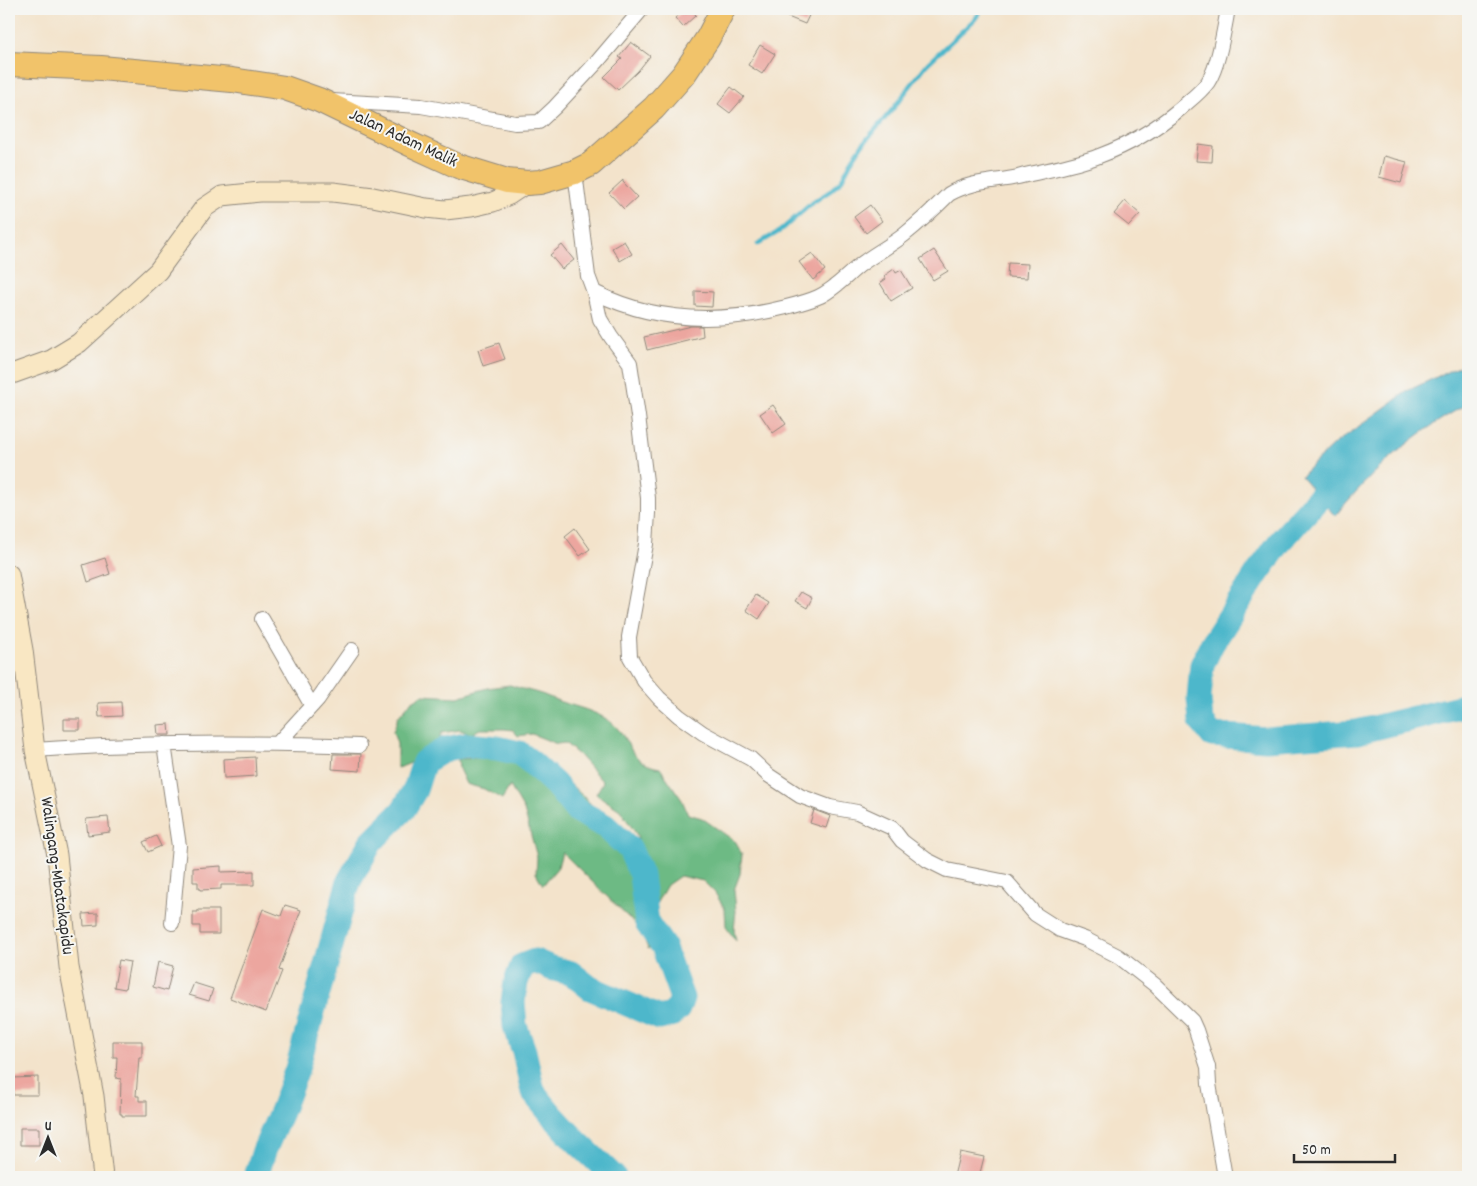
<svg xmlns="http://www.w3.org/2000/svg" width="1477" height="1186" font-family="Dekko,sans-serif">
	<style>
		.forest { fill: #6dba84; stroke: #4c7258 }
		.water { fill: #4eb7cb; stroke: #3c717b }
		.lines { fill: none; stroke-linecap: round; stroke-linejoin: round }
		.stream { stroke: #4eb7cb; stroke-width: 4.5 }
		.river { stroke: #4eb7cb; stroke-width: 25 }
		.building { fill: #eca69f }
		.street-casing { stroke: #8f877b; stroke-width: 16 }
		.secondary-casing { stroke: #8f877b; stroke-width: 21 }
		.highway-casing { stroke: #8f877b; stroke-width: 26 }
		.street { stroke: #fff; stroke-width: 14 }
		.secondary { stroke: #f9e7c3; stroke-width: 19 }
		.highway { stroke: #f1c36a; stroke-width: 24 }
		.labels { text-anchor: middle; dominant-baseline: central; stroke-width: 4; stroke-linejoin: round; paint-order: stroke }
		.street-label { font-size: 18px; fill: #2b2b2b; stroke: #f6f6f2 }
	</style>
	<rect width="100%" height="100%" fill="#f6f6f2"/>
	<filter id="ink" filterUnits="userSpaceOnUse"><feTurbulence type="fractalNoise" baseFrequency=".02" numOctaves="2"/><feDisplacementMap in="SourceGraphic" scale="10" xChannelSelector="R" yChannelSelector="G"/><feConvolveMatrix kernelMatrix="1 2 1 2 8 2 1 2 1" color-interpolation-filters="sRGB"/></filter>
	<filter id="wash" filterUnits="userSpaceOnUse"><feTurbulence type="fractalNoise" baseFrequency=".0096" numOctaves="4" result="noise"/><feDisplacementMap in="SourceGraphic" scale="20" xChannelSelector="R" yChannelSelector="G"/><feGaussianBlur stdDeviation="1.12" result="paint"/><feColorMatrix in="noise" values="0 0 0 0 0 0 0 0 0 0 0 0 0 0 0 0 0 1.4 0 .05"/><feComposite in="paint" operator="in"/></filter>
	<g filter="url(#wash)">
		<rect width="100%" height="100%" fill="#f3e3cb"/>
		<!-- forest -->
		<path class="forest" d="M510 685C521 689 533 691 544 695 550 697 555 700 561 702 578 707 594 711 608 720 632 736 626 763 660 768L682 800 688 814 702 818 736 842 742 855 740 874 734 890 736 911 734 930 736 941 726 927 725 909 715 893 703 881 680 876 667 885 656 904 644 885 646 879 637 835 620 810 596 794 603 782 579 755 565 743 557 744 532 734 518 736 513 730 504 729H480L471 734 460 730 441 733 439 744C426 754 413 764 397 768V744L393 732 398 717 411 702 422 695 458 697 487 688Z
			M515 756 543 762 564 778 590 803 609 829 650 921 654 945 648 949 641 930 562 852 558 867 543 885 536 873 537 857 524 810 510 786 502 799 484 789 466 784 459 769 458 759Z"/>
		<!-- water -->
		<path class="water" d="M1468 362V404C1416 431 1372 471 1335 516L1301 476 1333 445 1409 390Z"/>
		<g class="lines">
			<!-- stream -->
			<path class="stream" d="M758 244 780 231 812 203 830 191 841 181 851 162 862 145 892 110 927 64 975 19 982 9"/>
			<!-- river -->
			<path class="river" d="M1344 475 1321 495 1279 543 1257 574 1212 644 1202 665 1199 698 1201 721 1212 735 1266 739 1357 732 1468 705
				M256 1177 264 1151 281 1112 297 1069 349 881 371 842 403 810 415 790 424 762 446 749 466 745 497 748 519 753 531 762 555 784 576 810 605 826 630 849 641 875 647 923 663 946 682 998 678 1009 671 1015 660 1018 590 988 571 973 551 968 535 961 522 966 516 982 513 1002 515 1026 524 1051 533 1092 551 1114 576 1141 614 1177"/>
		</g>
		<g id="blocks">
			<!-- building -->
			<path class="building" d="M685 9H690L696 15 683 27 675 18Z
				M768 9H812L805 24Z
				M631 42 650 56 638 71 618 90 604 77 622 59 619 57Z
				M760 45 775 54 762 74 748 65Z
				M731 87 744 97 730 113 718 104Z
				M1198 144 1213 146 1212 162 1196 161Z
				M1384 156 1407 162 1401 183 1379 177Z
				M623 180V182L637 197 624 209 609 193Z
				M1125 201 1140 214 1129 226 1114 214Z
				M870 205 882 221 866 233 854 217Z
				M624 241 632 254 620 261 612 248Z
				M562 245 574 260 562 269 550 255Z
				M934 250 948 271 933 280 920 259Z
				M812 253 825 270 813 280 799 262Z
				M1008 263 1028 264 1027 278 1007 277Z
				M894 269 896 273 901 270 912 288 891 301 880 283 886 279 884 276Z
				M695 291 713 292 712 307 695 306Z
				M691 326H702L703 336 647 350 644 337Z
				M499 343 505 359 483 366 478 350Z
				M773 405 786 424 773 433 760 414Z
				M575 528 590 549 580 556 565 536Z
				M105 558 110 574 88 582 83 565Z
				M801 592 812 598 807 608 795 601Z
				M756 595 769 603 759 619 746 610Z
				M121 702 122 716 99 717 98 703Z
				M64 719H80V730H64Z
				M169 724 170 735H158L157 725Z
				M333 754H361L360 771 332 769Z
				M255 757 256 776 224 778 223 759Z
				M814 810 830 816 826 828 810 823Z
				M108 817 110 832 88 835 86 819Z
				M156 836 161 846 148 852 143 842Z
				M221 866V872L254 871V885H221V889L200 890V888H198V882H193V868Z
				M285 905 301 910 279 970 282 971 266 1012 230 998 263 909 281 916Z
				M198 910H219V934H200V926H193V912H198Z
				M98 913V925L84 926 83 914Z
				M119 960 130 962 125 989 114 987Z
				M158 962 173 966 167 991 153 987Z
				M194 983 213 989 209 1001 189 995Z
				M113 1041H142V1058H139L136 1096H139V1101H147V1116H122V1114H120L121 1079 116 1078 117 1057H113Z
				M38 1077V1095H13V1078Z
				M20 1128H39V1145H20Z
				M960 1152 984 1157 979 1177 954 1176Z"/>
		</g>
	</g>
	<g filter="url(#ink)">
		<use href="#blocks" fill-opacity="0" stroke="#8f877b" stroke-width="1"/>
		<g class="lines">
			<defs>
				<path id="street" d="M332 101 421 106 515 123 539 122 555 107 597 62 642 9
					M575 172 588 276 594 292C654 322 718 324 782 308 794 305 807 302 818 297 834 290 847 275 860 265 874 254 890 246 904 235 920 222 935 208 949 194 971 181 995 182 1018 177 1045 170 1074 166 1099 156 1129 145 1156 129 1181 108 1190 100 1201 92 1208 82 1219 65 1224 29 1228 9
					M594 292 600 319 611 337 630 363 638 416 648 498V513L646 544 629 637 630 657 644 681 659 698 679 716 703 733 751 759 768 775 800 796 830 807 857 812 892 828 902 841 927 860 947 870 1007 882 1035 914 1060 930 1085 939 1118 956 1155 985 1192 1021 1196 1030 1208 1067 1209 1084 1225 1177
					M262 619 312 706
					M278 743 318 699 352 650
					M164 744 179 846 172 923
					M35 750C143 742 251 742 359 746"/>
				<path id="secondary" d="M9 375 51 360 79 343 158 271 204 208 222 196 260 192H333L373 197 426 208 445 210 471 207 493 202 509 195 527 183
					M9 574 23 650 35 750 57 855 69 967 94 1096 103 1177"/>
				<path id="highway" d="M9 64 101 68 232 80 285 88 319 100 410 144 458 166 507 181 527 183 540 182 575 172 591 164 654 108 684 74 708 38 723 9"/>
			</defs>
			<!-- street casing -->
			<use href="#street" class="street-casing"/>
			<!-- secondary casing -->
			<use href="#secondary" class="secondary-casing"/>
			<!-- highway casing -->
			<use href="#highway" class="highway-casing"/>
			<!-- street -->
			<use href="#street" class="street"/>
			<!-- secondary -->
			<use href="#secondary" class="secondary"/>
			<!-- highway -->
			<use href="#highway" class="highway"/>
		</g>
	</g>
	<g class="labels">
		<!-- street labels -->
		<g class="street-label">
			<text transform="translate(403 139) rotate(25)">Jalan Adam Malik</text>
			<text transform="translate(56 876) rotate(82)">Walingang-Mbatakapidu</text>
		</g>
	</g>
	<!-- margin -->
	<rect width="1477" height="1186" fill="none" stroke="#f6f6f2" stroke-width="30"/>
	<!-- north arrow -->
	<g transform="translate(48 1138)" stroke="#f6f6f2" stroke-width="4" paint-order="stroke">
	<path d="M0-4L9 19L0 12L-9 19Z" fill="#2b2b2b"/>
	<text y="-8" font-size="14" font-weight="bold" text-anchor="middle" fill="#2b2b2b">U</text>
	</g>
	<!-- scale -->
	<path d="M1294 1154v8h101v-8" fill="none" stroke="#2b2b2b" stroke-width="2.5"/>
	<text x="1302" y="1154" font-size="15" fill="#2b2b2b" stroke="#f6f6f2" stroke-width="4" paint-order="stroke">50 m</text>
</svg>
